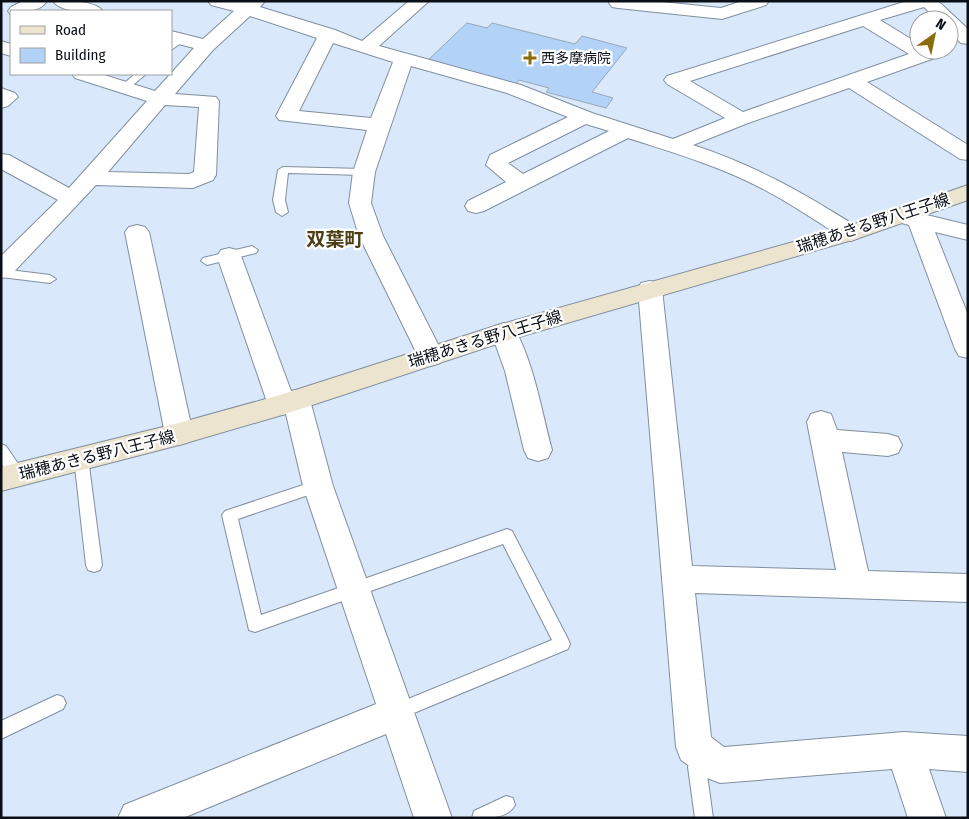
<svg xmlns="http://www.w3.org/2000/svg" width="969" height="819" font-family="'Fira Sans Condensed','Noto Sans JP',sans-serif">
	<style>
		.building { fill: #b2d3f7; stroke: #98a7b8 }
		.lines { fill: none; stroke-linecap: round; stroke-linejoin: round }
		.service-casing { stroke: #808f9f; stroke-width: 2 }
		.minor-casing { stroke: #808f9f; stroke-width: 2 }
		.secondary-casing { stroke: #808f9f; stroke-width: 2 }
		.service { fill: #fff; fill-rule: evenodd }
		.minor { fill: #fff; fill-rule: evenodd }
		.secondary { fill: #ede4cf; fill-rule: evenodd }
		.poi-dot { fill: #8b6c0d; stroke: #fff; stroke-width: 2 }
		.labels { text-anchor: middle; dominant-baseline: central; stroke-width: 4.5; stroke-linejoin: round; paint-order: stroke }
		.far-poi-label { font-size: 14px; fill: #0a0f15; stroke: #fff; text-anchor: start }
		.street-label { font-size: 16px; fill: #0a0f15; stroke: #fff }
		.quarter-label { font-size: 19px; font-weight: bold; fill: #4c3d15; stroke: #fff }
	</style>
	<rect width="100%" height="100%" fill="#d9e8fa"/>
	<!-- building -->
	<path class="building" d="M467 23 487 28 492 23 575 44 582 36 627 48 592 92 613 98 606 108 546 92 549 88 519 80 515 85 427 61Z"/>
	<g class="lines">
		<defs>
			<path id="service" d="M181 36 186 39 184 41 171 50V42Z
				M135 74H146L127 90H121V86Z
				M283 167 364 169 369 172 364 175 288 173 285 200 288 212 282 216 276 212 273 200 278 170Z
				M252 246 258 250 256 253 207 265 201 261 203 258Z
				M1 269 50 275 56 279 50 283 1 277Z
				M1 444 6 446 23 471 25 475 23 479C13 482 3 470 1 461 0 456 1 449 1 444Z
				M81 452 86 454 88 458 102 565 100 570 94 572 88 570 86 565 74 458 76 454Z
				M318 480 323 482 325 486 323 490 238 519 261 615 507 529 512 531 568 639 570 644 568 649 397 720 391 718 388 712 391 706 552 640 503 544 255 632 249 630 222 515 225 511Z
				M57 695 63 697 66 703 63 709 1 739V721Z
				M699 745 705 748 708 754 706 767 713 818H695L688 767 693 748Z
				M506 796 513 798 515 805C508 819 487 818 472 818L474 811Z"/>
			<path id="minor" d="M23 1H47C39 13 24 11 11 11V15L8 11 11 7Z
				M53 1C67 1 94 0 103 11 90 12 61 13 53 1Z
				M208 1H265L260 7 335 30 362 41 409 1H429L379 46 521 85 592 113 673 139 725 118 667 84 664 80 667 76 907 1H938L968 29V44L961 43 949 32V20H937L924 7 880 20 919 44V50H948L946 54 867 82 968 145V160L960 159 849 88 748 123 693 145C757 166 803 193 859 228L863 233 859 238 851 241 843 238C812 218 781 197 747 181 709 163 668 151 628 138L484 211 476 213 468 211 465 206 468 201 506 182 486 165 490 155 568 117 507 93 411 66 375 172 371 203 383 236 444 356 440 363 431 366 422 363 418 356 359 236 349 203 353 172 367 130 279 120 276 116 317 38 250 16 213 50 175 94 216 97 219 101 216 175 213 180 193 188 96 185 10 276 1 278V256L58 200 1 169V154L9 155 69 188 147 101 75 78 72 74H101L155 91 194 48 171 42V31L203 39 234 11 211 5ZM863 26 909 54 743 112 690 81ZM333 43 393 62 371 118 299 111ZM165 105 199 107 194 172 189 174 108 172ZM586 124 609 131 523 174 508 163Z
				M610 1H652L721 8 742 1H769L766 5 722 19 618 8 612 7 609 3Z
				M1 41 11 44V56L1 53Z
				M1 88 15 93 18 97 8 106 1 108Z
				M906 210 968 225V240L935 232 968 315V358L959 356 955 349 909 225 898 222 895 217 898 212Z
				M137 225 145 227 149 232 193 434 189 442 179 445 169 442 165 434 125 232 129 227Z
				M229 248 237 250 241 256 291 391 296 390 306 393 310 400 333 486 452 818H414L386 734 183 818H118L124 805 376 704 303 486 286 414 282 415 272 412 268 405 217 256 221 250Z
				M650 281 659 283 662 289 692 566 836 570 807 422 811 414 821 411 831 414 837 430 888 434 898 437 902 445 898 453 888 456 842 452 868 571 968 574V602L695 593 711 737 724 747 904 732 968 736V772L929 769 946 818H908L892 769 720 783 707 778 681 760 676 747 638 289 641 283Z
				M504 323 513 326C534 362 541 409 552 450L548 458 538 461 528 458 524 450 505 371 491 332 495 326Z"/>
			<path id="secondary" d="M968 185V200L859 238 512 339 282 415 179 445 1 491V467L179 423 280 395 495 326 843 228Z"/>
		</defs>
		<!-- service casing -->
		<use href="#service" class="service-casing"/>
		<!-- minor casing -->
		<use href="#minor" class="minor-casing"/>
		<!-- secondary casing -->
		<use href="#secondary" class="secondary-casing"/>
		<!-- service -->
		<use href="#service" class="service"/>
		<!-- minor -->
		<use href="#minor" class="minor"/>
		<!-- secondary -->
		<use href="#secondary" class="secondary"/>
	</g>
	<!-- markers -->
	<path class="poi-dot" d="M527.5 50.5h5v5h5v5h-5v5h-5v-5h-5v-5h5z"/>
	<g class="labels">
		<!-- far-poi labels -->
		<g class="far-poi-label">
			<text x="541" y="58">西多摩病院</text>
		</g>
		<!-- street labels -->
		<g class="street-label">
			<text transform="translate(873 223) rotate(-18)">瑞穂あきる野八王子線</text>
			<text transform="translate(485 339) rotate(-17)">瑞穂あきる野八王子線</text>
			<text transform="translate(97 455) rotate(-14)">瑞穂あきる野八王子線</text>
		</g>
		<!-- quarter labels -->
		<g class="quarter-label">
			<text x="335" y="239">双葉町</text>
		</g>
	</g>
	<!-- border -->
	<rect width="969" height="819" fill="none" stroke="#0a0f15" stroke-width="5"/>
	<!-- legend -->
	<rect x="10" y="10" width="162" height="65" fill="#ffffff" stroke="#9d9fa1"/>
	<rect x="20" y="26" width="25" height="8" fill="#ede4cf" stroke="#9d9fa1"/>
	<text x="55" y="35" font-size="15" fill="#0a0f15">Road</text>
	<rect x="20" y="48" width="25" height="15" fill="#b2d3f7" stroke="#9d9fa1"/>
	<text x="55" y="60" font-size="15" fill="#0a0f15">Building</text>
	<!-- north arrow -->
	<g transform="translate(934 35) rotate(33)"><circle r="24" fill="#ffffff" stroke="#9d9fa1"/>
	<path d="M0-4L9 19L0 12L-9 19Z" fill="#8b6c0d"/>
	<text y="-8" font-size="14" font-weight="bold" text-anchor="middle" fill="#0a0f15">N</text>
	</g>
</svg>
